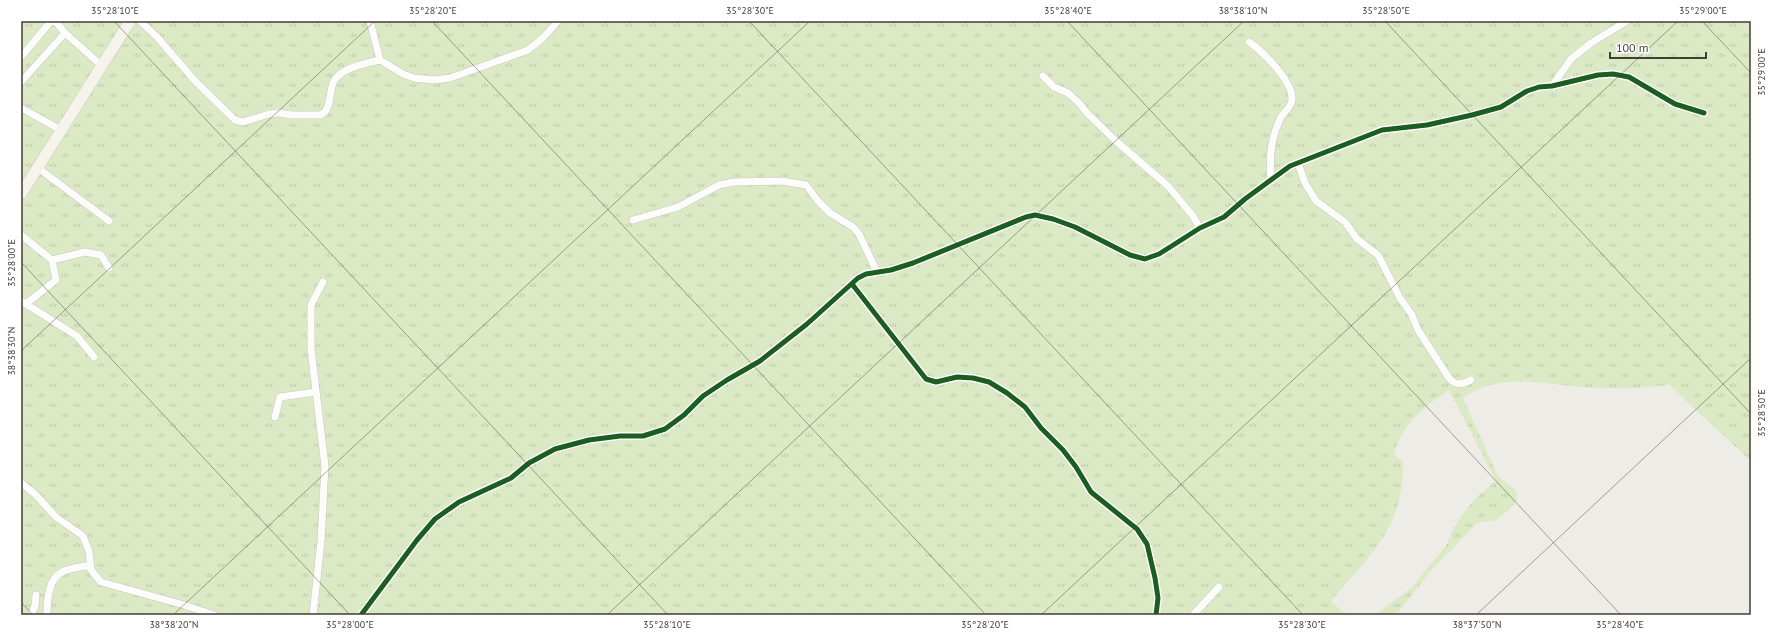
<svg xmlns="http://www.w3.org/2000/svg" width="1772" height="636" font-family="'PT Sans',sans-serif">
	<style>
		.grass { fill: url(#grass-tufts) }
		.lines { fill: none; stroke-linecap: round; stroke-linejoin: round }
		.street-casing { stroke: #cac8c2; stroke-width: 8 }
		.secondary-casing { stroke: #cec9bd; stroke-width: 12 }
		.street { stroke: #fcfcfb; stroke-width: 7 }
		.secondary { stroke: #f6f3ec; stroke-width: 11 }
		.cycleway-casing { stroke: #fff; stroke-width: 8 }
		.cycleway { stroke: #1b5e20; stroke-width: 5 }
		.ticks { fill: none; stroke: #433d33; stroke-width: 1; stroke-opacity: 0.45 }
		.neatline { fill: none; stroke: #433d33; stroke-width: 1.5 }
		.ticks-label { font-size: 10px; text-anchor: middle; fill: #433d33 }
	</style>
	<defs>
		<pattern id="grass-tufts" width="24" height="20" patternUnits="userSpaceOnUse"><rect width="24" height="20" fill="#dbe9c5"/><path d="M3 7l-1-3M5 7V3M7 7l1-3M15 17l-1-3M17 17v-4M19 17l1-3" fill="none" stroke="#bdc9aa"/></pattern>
	</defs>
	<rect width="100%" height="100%" fill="#eeece6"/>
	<!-- grass -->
	<path class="grass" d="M21 21H1751V461L1669 385C1645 388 1621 389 1596 388 1551 387 1503 369 1463 398L1498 476 1514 489 1517 494V500L1513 506 1496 520 1477 523 1430 572 1396 615H1375L1410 589 1446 546 1454 528 1464 512 1478 496 1496 481 1449 390C1426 405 1401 425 1394 454L1403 462C1404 528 1370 555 1331 601L1346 615H21Z"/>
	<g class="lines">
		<defs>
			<path id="street" d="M55 21 65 33 102 66
				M140 21 157 37 196 82 235 120 243 122 269 114 278 113 292 115H321C334 107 327 88 336 78 346 67 367 63 380 60
				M370 21 380 60 403 74 414 78 434 80 450 78 528 50 543 38 558 21
				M1249 42C1262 51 1293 81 1292 99 1292 108 1283 112 1280 119 1271 138 1269 159 1271 180
				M21 57 51 21
				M1043 76 1054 87 1068 93 1079 103 1088 114 1117 142 1168 186 1193 216 1200 228
				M21 82 65 33
				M1552 86 1571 59 1591 43 1627 21
				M21 108 61 130
				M1298 163 1305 183 1316 201 1345 222 1357 239 1378 255 1400 298 1412 315 1418 330 1449 378C1456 386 1461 385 1471 380
				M38 168 109 221
				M633 220 678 207 719 185 734 182 782 181 806 185 818 201 830 213 853 227 859 234 877 272
				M21 235 52 260 56 280 27 303
				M52 260 85 252 101 255 109 268
				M852 284 926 379 936 382 957 377 973 378 989 382 1007 393 1025 407 1041 428 1063 450 1076 467 1091 492 1137 529 1147 544 1155 578 1158 598 1156 615
				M21 301 77 336 94 357
				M275 417 280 397 316 392
				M21 483 35 494 56 517 83 536 89 551 91 570 101 582 184 605 214 615
				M31 615 35 606 36 595
				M47 615C47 601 48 579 62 572 70 568 81 567 90 565
				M313 615 321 541 325 466 311 349V305L323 282
				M361 615 417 540 435 519 459 502 511 478 529 463 555 449 589 440 620 436H643L665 429 684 415 703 396 727 380 760 361 807 324 858 278 866 274 891 270 913 263 1026 217 1035 215 1053 219 1075 227 1130 255 1145 259 1159 254 1200 228 1224 217 1245 199 1290 166 1382 130 1427 125 1472 115 1501 107 1527 91 1539 87 1552 86 1598 75 1613 74 1629 77 1675 104 1704 113
				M1193 615 1219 587"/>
			<path id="secondary" d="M21 194 130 21"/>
		</defs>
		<!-- street casing -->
		<use href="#street" class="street-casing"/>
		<!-- secondary casing -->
		<use href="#secondary" class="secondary-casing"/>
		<!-- street -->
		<use href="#street" class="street"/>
		<!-- secondary -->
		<use href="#secondary" class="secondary"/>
		<defs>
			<path id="cycleway" d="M852 284 926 379 936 382 957 377 973 378 989 382 1007 393 1025 407 1041 428 1063 450 1076 467 1091 492 1137 529 1147 544 1155 578 1158 598 1156 615
				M361 615 417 540 435 519 459 502 511 478 529 463 555 449 589 440 620 436H643L665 429 684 415 703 396 727 380 760 361 807 324 858 278 866 274 891 270 913 263 1026 217 1035 215 1053 219 1075 227 1130 255 1145 259 1159 254 1200 228 1224 217 1245 199 1290 166 1382 130 1427 125 1472 115 1501 107 1527 91 1539 87 1552 86 1598 75 1613 74 1629 77 1675 104 1704 113"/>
		</defs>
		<!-- cycleway casing -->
		<use href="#cycleway" class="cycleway-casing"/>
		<!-- cycleway -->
		<use href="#cycleway" class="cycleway"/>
	</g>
	<!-- ticks -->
	<path class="ticks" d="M114 21 668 615M432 21 986 615M749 21 1303 615M1067 21 1621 615M1385 21 1751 414M1702 21 1751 73M21 262 350 615M21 351 375 21M21 602 33 615M173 615 810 21M607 615 1244 21M1041 615 1678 21M1476 615 1751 358"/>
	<!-- border -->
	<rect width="1772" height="636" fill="none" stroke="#ffffff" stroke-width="44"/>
	<!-- scale -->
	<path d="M1610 52v6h96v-6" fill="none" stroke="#433d33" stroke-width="2"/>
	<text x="1616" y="52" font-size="12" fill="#433d33" stroke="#ffffff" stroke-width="3" paint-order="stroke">100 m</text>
	<rect x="22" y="22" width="1728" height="592" class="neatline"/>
	<g class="ticks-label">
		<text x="115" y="14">35°28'10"E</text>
		<text x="433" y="14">35°28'20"E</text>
		<text x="750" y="14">35°28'30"E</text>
		<text x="1068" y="14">35°28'40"E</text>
		<text x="1243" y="14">38°38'10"N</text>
		<text x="1386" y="14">35°28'50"E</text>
		<text x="1703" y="14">35°29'00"E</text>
		<text transform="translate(1761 72) rotate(-90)" y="4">35°29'00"E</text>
		<text transform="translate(11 263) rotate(-90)" y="4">35°28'00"E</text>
		<text transform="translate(11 351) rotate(-90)" y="4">38°38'30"N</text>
		<text transform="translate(1761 413) rotate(-90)" y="4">35°28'50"E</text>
		<text x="174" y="628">38°38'20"N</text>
		<text x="350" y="628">35°28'00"E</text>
		<text x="667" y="628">35°28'10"E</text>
		<text x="985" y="628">35°28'20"E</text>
		<text x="1302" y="628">35°28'30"E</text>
		<text x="1477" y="628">38°37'50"N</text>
		<text x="1620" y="628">35°28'40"E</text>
	</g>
</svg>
